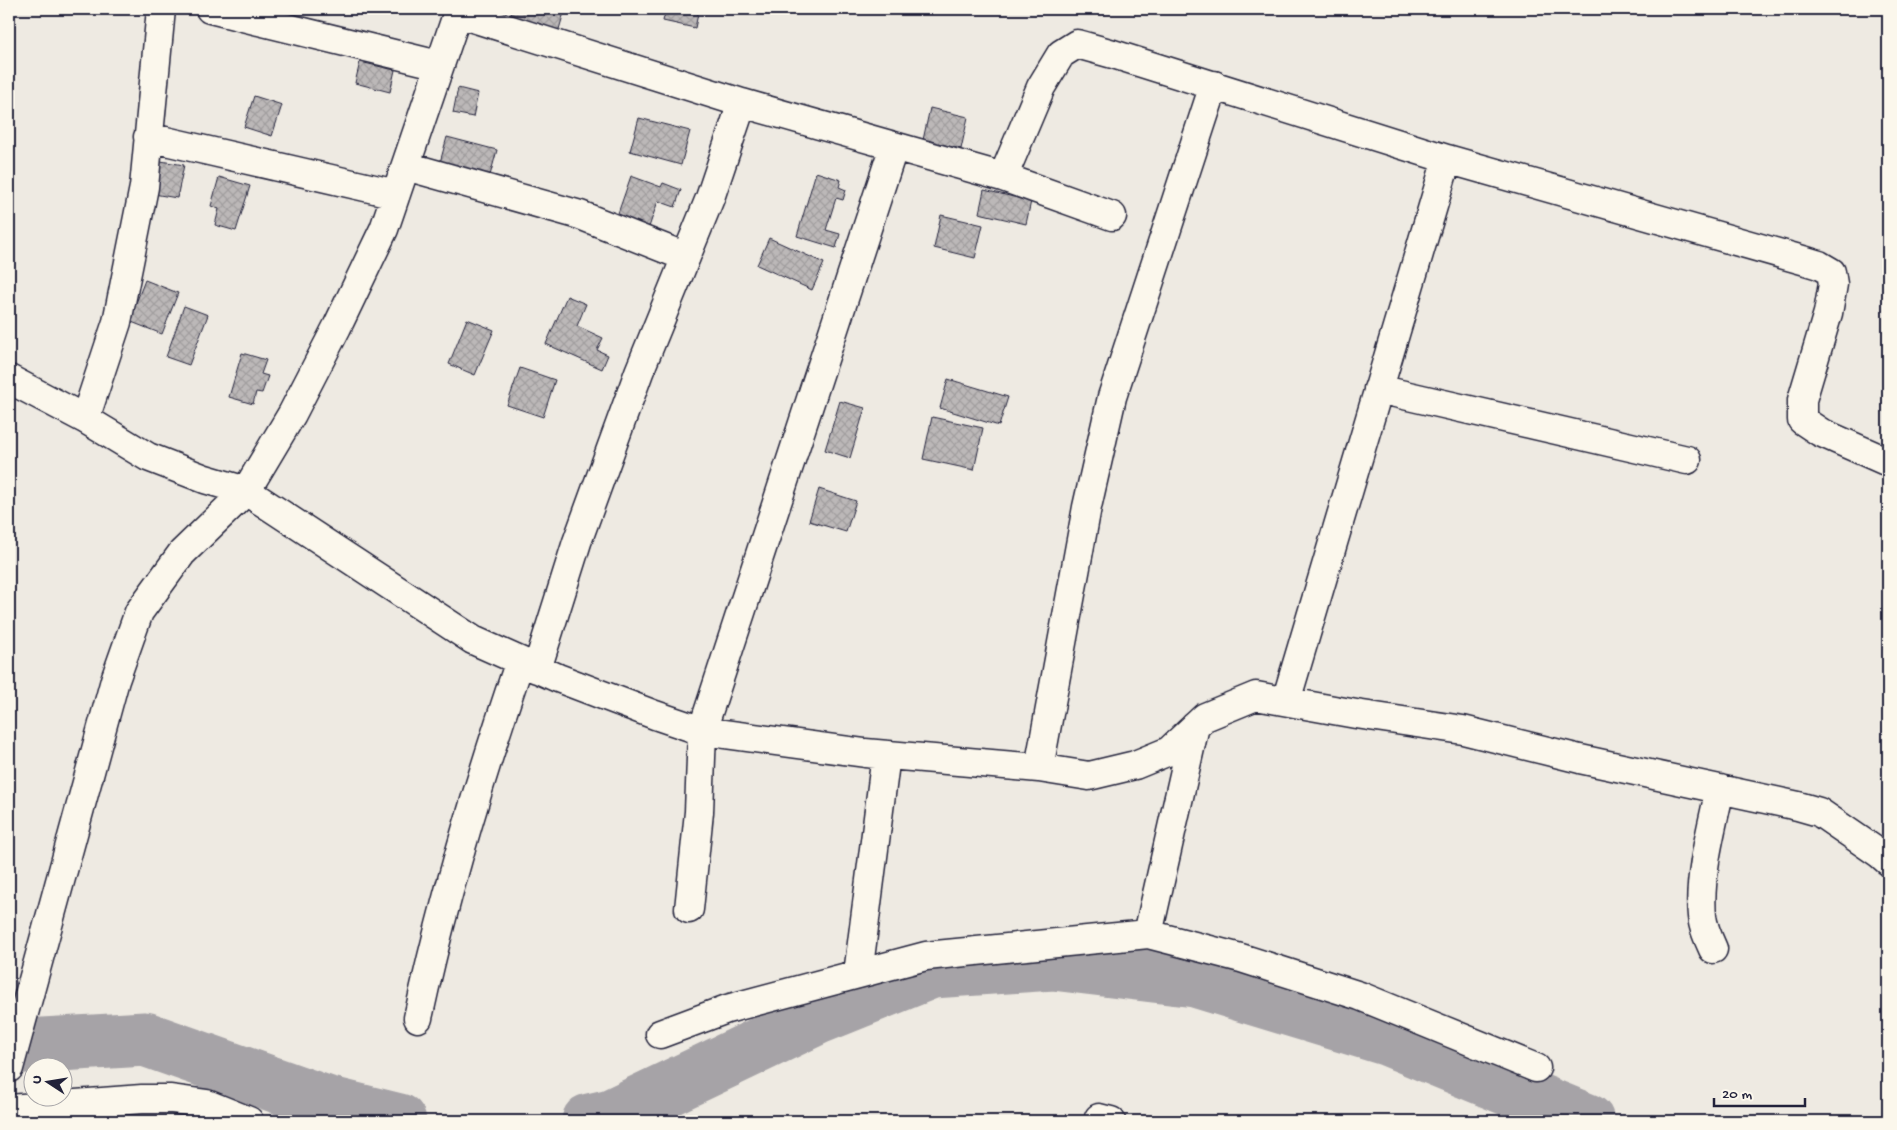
<svg xmlns="http://www.w3.org/2000/svg" width="1897" height="1130" font-family="'Gochi Hand',sans-serif">
	<style>
		.lines { fill: none; stroke-linecap: round; stroke-linejoin: round }
		.river { stroke: #a6a3a7; stroke-width: 55 }
		.building { fill: url(#building-cross-hatch); stroke: #22223b }
		.minor-casing { stroke: #22223b; stroke-width: 31 }
		.minor { stroke: #fbf7ec; stroke-width: 28 }
	</style>
	<defs>
		<pattern id="building-cross-hatch" width="8" height="8" patternUnits="userSpaceOnUse" patternTransform="scale(1.25)"><rect width="8" height="8" fill="#bcb8b8"/><path d="M0 0l8 8M0 8l8-8" fill="none" stroke="#a19e9f"/></pattern>
	</defs>
	<rect width="100%" height="100%" fill="#eeeae2"/>
	<filter id="ink" filterUnits="userSpaceOnUse"><feTurbulence type="fractalNoise" baseFrequency=".02" numOctaves="2"/><feDisplacementMap in="SourceGraphic" scale="10" xChannelSelector="R" yChannelSelector="G"/><feConvolveMatrix kernelMatrix="1 2 1 2 8 2 1 2 1" color-interpolation-filters="sRGB"/></filter>
	<g filter="url(#ink)">
		<g class="lines">
			<!-- river -->
			<path class="river" d="M9 1047 145 1039 326 1103 399 1121
				M589 1121 611 1116 818 1017 932 971 1053 963 1195 980 1389 1039 1587 1121"/>
		</g>
		<!-- building -->
		<path class="building" d="M513 9H565L557 36 509 23Z
			M666 9H699L695 28 663 21Z
			M360 62 395 70 390 92 355 83Z
			M458 88 478 93 473 117 453 113Z
			M254 96 282 105 272 136 244 127Z
			M930 108 968 117 961 149 923 140Z
			M639 118 690 131 681 165 630 151Z
			M447 137 497 150 489 179 439 166Z
			M155 160 184 165 177 198 148 193Z
			M816 172 841 180 839 187 846 190 843 200 836 198 826 230 840 234 836 248 797 236Z
			M631 176 661 187 663 183 681 190 675 207 658 201 648 230 616 219Z
			M219 177 250 186 236 231 215 225 219 209 211 206Z
			M984 190 1031 201 1026 224 979 213Z
			M941 215 983 225 975 258 934 248Z
			M769 238 824 263 812 290 757 265Z
			M145 280 178 293 162 334 129 321Z
			M567 296 586 304 577 326 603 338 597 350 608 355 602 369 546 344Z
			M184 306 208 315 189 365 166 357Z
			M467 319 494 330 475 375 449 364Z
			M242 353 266 360 261 374 268 376 262 393 256 392 253 404 229 397Z
			M520 368 555 380 543 417 507 405Z
			M948 379 1008 397 999 426 940 408Z
			M840 401 865 408 850 458 825 450Z
			M932 417 983 428 974 470 923 459Z
			M819 489 856 501 846 532 809 521Z"/>
		<g class="lines">
			<defs>
				<path id="minor" d="M210 9 439 65
					M457 13 742 103 1003 177 1041 87 1061 54 1077 44 1113 54 1447 159 1286 701
					M148 137 396 194
					M1447 159 1806 261 1819 265 1831 272 1833 284 1828 313 1802 400V420L1820 432 1888 462
					M406 166 580 215 686 257
					M1003 177 1112 216
					M9 379 85 419 148 457 205 479 246 491 473 640 558 678 655 715 702 731 865 753 1039 768 1089 776 1135 765 1169 751 1205 717 1256 696 1356 714 1463 730 1580 759 1798 806 1819 812 1880 854 1888 861
					M1378 389 1687 460
					M85 419 117 322 144 187 161 9
					M537 669 577 542 639 372 710 198 742 103
					M1039 768 1087 507 1112 397 1214 85
					M689 909 699 812 702 731 894 146
					M1148 934 1195 726
					M1713 949C1708 938 1703 927 1702 916 1698 878 1712 826 1720 789
					M858 974 886 755
					M418 1018C444 897 480 778 520 661
					M660 1034 727 1009 926 956 1148 934 1241 958 1360 996 1536 1068
					M9 1068 115 680 139 612 182 553 246 491 292 414 337 327 384 229 459 9
					M9 1109 142 1099H171L207 1104 249 1121
					M1099 1121V1118L1111 1121"/>
			</defs>
			<!-- minor casing -->
			<use href="#minor" class="minor-casing"/>
			<!-- minor -->
			<use href="#minor" class="minor"/>
		</g>
	</g>
	<!-- margin -->
	<rect width="1897" height="1130" fill="none" stroke="#fbf7ec" stroke-width="30"/>
	<rect x="15" y="15" width="1867" height="1100" fill="none" stroke="#22223b" stroke-width="2" filter="url(#ink)"/>
	<!-- north arrow -->
	<g transform="translate(48 1082) rotate(282)"><circle r="24" fill="#fbf7ec" stroke="#a4a2a5"/>
	<path d="M0-4L9 19L0 12L-9 19Z" fill="#22223b"/>
	<text y="-8" font-size="14" font-weight="bold" text-anchor="middle" fill="#22223b">U</text>
	</g>
	<!-- scale -->
	<path d="M1714 1098v8h91v-8" fill="none" stroke="#22223b" stroke-width="2.5"/>
	<text x="1722" y="1098" font-size="15" fill="#22223b" stroke="#fbf7ec" stroke-width="4" paint-order="stroke">20 m</text>
</svg>
